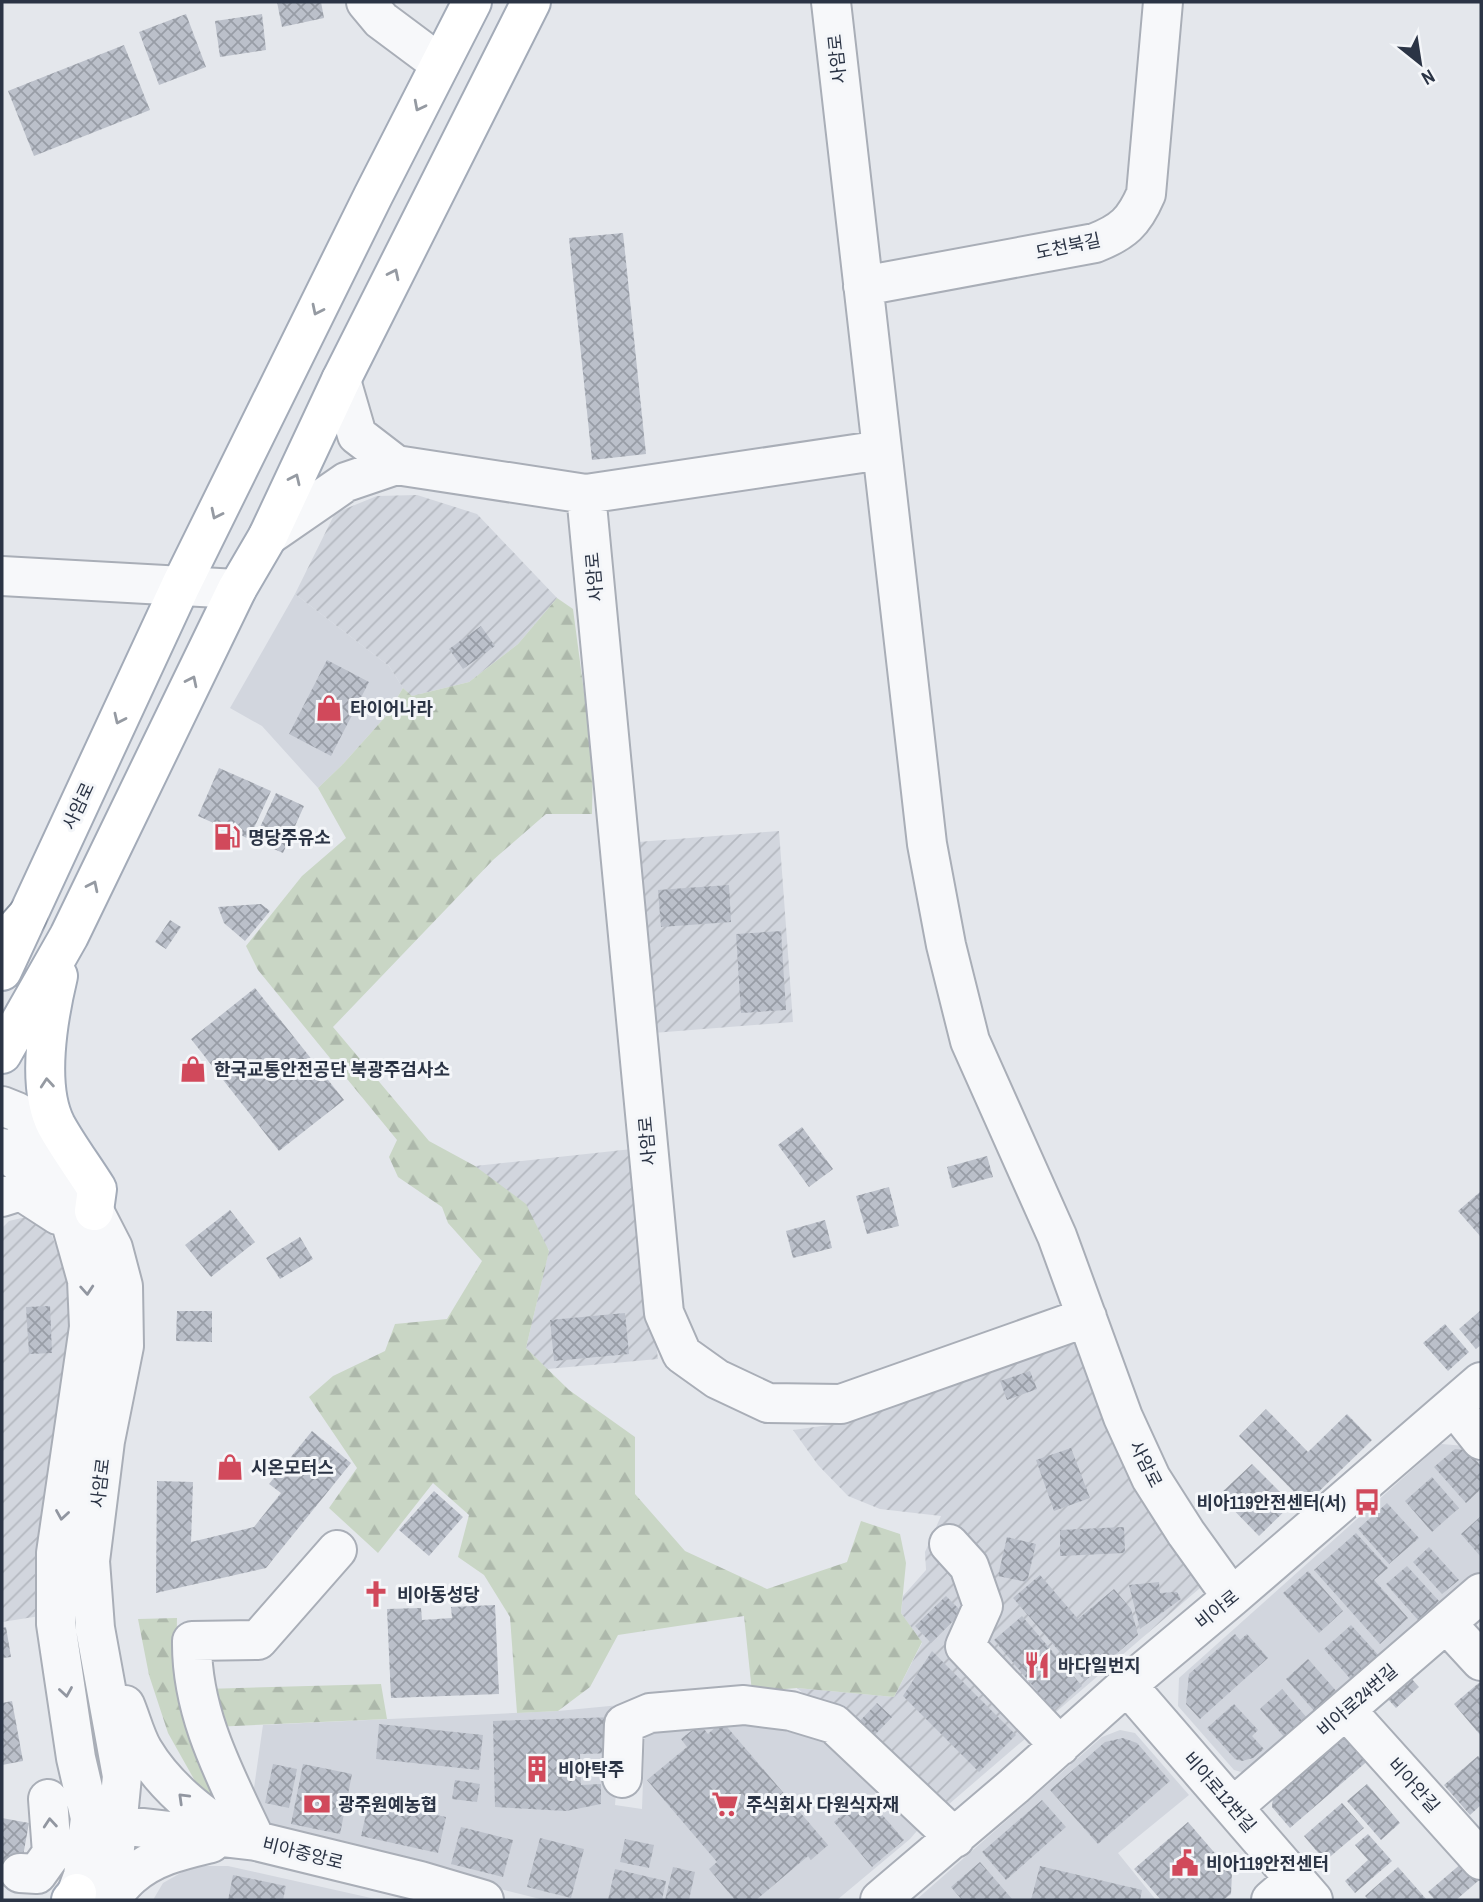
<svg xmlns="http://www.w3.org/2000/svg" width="1483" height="1902" font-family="'Archivo Narrow','Noto Sans KR',sans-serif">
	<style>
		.built { fill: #d2d6de }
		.industrial { fill: url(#industrial-furrows) }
		.forest { fill: url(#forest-firs) }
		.building { fill: url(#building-cross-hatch) }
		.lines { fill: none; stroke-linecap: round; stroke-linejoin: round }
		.minor-casing { stroke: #a9aeb7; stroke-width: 42 }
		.major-casing { stroke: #a3abb8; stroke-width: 42 }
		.highway-casing { stroke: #8b94a3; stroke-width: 42 }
		.minor { stroke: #f7f8fa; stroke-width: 38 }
		.major { stroke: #fff; stroke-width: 38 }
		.highway { stroke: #fff; stroke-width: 38 }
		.oneway { stroke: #959aa2 }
		.oneway2 { stroke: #9196a0 }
		.labels { text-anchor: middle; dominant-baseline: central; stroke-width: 6; stroke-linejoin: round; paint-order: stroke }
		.street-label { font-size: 18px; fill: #2b3445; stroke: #f4f6f9 }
		.poi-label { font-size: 18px; font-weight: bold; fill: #2b3445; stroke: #f4f6f9; text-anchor: start }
	</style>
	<defs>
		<pattern id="industrial-furrows" width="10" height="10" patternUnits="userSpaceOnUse" patternTransform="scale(1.75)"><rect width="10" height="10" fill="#d2d6de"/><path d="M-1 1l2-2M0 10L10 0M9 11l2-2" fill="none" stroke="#b4b8c0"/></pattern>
		<pattern id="forest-firs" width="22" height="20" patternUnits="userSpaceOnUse" patternTransform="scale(1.75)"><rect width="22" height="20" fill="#c9d6c5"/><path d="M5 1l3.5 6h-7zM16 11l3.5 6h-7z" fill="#adb8ab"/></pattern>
		<pattern id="building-cross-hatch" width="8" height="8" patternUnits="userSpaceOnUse" patternTransform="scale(1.75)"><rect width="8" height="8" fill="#bbc0ca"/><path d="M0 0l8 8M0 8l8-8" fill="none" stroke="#989da6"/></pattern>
	</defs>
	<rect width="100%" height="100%" fill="#e4e7ec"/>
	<!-- built -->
	<path class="built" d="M295 594 389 666 403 688 386 716 343 764 318 788 262 726 230 708Z
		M1441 1444 1466 1446 1481 1463V1575L1245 1773 1234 1770 1178 1706 1179 1678Z
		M620 1705 619 1756 615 1805 642 1809 645 1728 735 1717 826 1742 922 1825 910 1839 837 1900H544L263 1829 252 1817 254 1788 263 1725 558 1711Z
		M1120 1730 1135 1733 1189 1795 1118 1853 1156 1900H916L1102 1737Z
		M193 1866H228L380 1900H153L163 1883Z"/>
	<!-- industrial -->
	<path class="industrial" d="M417 495 477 514 557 598 518 644 469 682 412 696 403 688 389 666 295 594 335 513 377 496Z
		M779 831 793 1022 653 1033 638 842Z
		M632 1149 658 1359 547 1369 526 1348 549 1250 475 1166Z
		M30 1216 49 1229 79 1302 40 1616 2 1622V1228L9 1221Z
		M1075 1342 1087 1352 1207 1582 941 1811 797 1688 894 1697 922 1643 901 1613 903 1596 926 1570 925 1552 941 1516 880 1509 848 1496 818 1465 793 1430 844 1423Z"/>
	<!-- forest -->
	<path class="forest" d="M557 598 573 609 593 760 592 814H546L493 860 333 1027 429 1141 475 1166 526 1204 549 1251 526 1348 569 1390 635 1437V1494L685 1551 767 1589 847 1562 861 1521 900 1534 906 1563 901 1613 922 1642 894 1697 797 1688 752 1692 744 1616 618 1635 590 1687 558 1711 517 1713 510 1617 484 1575 458 1557 469 1515 433 1483 378 1553 329 1508 357 1468 309 1397 333 1376 385 1351 395 1324 447 1319 482 1261 448 1223 442 1207 398 1177 389 1157 397 1140 258 970 246 946 302 876 346 838 318 788 343 764 386 716 403 688 412 696 469 682 518 644Z
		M177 1618 176 1669 218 1790 204 1797 168 1733 149 1675 138 1619Z
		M381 1684 387 1719 213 1727 205 1689Z"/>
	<!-- building -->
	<path class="building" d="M277 2H321L324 18 282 27Z
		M186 14 206 67 159 85 139 32Z
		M262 14 266 50 220 57 215 21Z
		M124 45 150 110 34 156 8 91Z
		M623 233 646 454 592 460 569 238Z
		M481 626 495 646 463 669 449 649Z
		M327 660 369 682 331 756 289 734Z
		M219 768 271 791 249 839 198 816Z
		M276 793 304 806 283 853 254 840Z
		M729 885 731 922 661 927 658 890Z
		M261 904 270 911 245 941 224 923 218 907Z
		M170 920 181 927 166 949 155 942Z
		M781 931 786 1010 741 1013 736 934Z
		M255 988 344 1100 279 1151 191 1039Z
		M802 1127 833 1169 809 1187 778 1145Z
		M987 1156 993 1177 952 1188 947 1167Z
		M889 1187 899 1226 867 1234 856 1196Z
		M1481 1191V1237L1458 1211Z
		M230 1210 255 1242 211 1277 185 1245Z
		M825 1220 832 1248 793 1258 786 1231Z
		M300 1237 313 1259 280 1279 266 1258Z
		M50 1306 52 1353 29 1354 26 1307Z
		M1481 1310V1345L1476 1349 1459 1329Z
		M177 1311H212V1342L176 1341Z
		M625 1313 629 1354 554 1361 550 1320Z
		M1445 1324 1469 1352 1448 1371 1423 1343Z
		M1030 1371 1037 1389 1007 1400 1000 1381Z
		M1266 1409 1308 1452 1347 1414 1372 1440 1306 1504 1239 1436Z
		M312 1431 351 1463 266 1568 156 1593 157 1481 193 1482 191 1542 254 1527 281 1493 269 1484Z
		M1071 1448 1090 1498 1054 1511 1036 1460Z
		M1455 1449 1467 1450 1481 1466V1489L1466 1503 1434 1467Z
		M1252 1464 1292 1504 1259 1536 1219 1495Z
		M1432 1477 1459 1508 1432 1532 1405 1501Z
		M434 1491 463 1517 429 1556 399 1530Z
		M1387 1503 1419 1538 1389 1564 1358 1529Z
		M1481 1516V1557L1461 1534Z
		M1124 1527 1125 1553 1060 1556V1530Z
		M1356 1533 1388 1568 1374 1580 1408 1618 1380 1644 1314 1570Z
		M1007 1537 1036 1544 1027 1582 998 1576Z
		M1429 1547 1459 1580 1442 1594 1413 1562Z
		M1407 1566 1439 1601 1418 1620 1386 1584Z
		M1308 1571 1343 1611 1319 1633 1283 1593Z
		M1040 1575 1078 1619 1114 1589 1131 1609 1138 1635 1085 1681 1013 1598Z
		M1159 1582 1160 1593 1177 1592 1181 1599 1140 1629 1129 1585Z
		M946 1596 962 1612 931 1643 915 1626Z
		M495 1605 499 1694 391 1698 387 1609 421 1608 422 1620 452 1618 451 1607Z
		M1022 1616 1082 1686 1053 1710 994 1640Z
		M1351 1625 1381 1658 1353 1682 1324 1649Z
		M6 1627 11 1657 2 1658V1628Z
		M1235 1634 1240 1640 1247 1634 1268 1658 1200 1719 1186 1704 1189 1674Z
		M932 1651 1016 1735 979 1772 903 1696Z
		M1308 1659 1338 1693 1316 1713 1286 1679Z
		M1410 1677 1419 1687 1396 1708 1386 1697Z
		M1481 1681V1736L1454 1704Z
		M1282 1689 1308 1719 1286 1739 1260 1709Z
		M12 1701 23 1761 2 1765V1703Z
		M877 1703 892 1717 869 1741 854 1727Z
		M1234 1704 1258 1730 1252 1736 1264 1749 1253 1758 1242 1761 1235 1759 1207 1728Z
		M616 1717 617 1753 580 1754 581 1785 601 1784V1804L566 1811 495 1807 493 1721Z
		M722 1721 828 1845 811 1860 808 1856 756 1900H735L709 1869 717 1862 647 1780 687 1747 681 1739 700 1724 708 1734Z
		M379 1724 483 1735 479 1770 376 1759Z
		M1335 1735 1353 1736 1371 1758 1290 1828 1272 1807 1274 1788Z
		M1123 1738 1137 1743 1170 1781 1098 1844 1050 1790 1105 1742Z
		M1478 1756 1481 1759V1805L1470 1815 1444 1785Z
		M273 1764 297 1769 289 1808 265 1803Z
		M303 1764 352 1774 340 1834 291 1824Z
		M455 1780 480 1784 477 1802 452 1799Z
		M1367 1784 1400 1823 1381 1840 1347 1801Z
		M865 1795 904 1840 872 1867 834 1822Z
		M1042 1800 1066 1827 1006 1880 982 1852Z
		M369 1801 446 1817 438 1853 361 1836Z
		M1342 1803 1364 1828 1325 1861 1304 1836Z
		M2 1818 29 1823 17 1889 2 1886Z
		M1188 1822 1232 1873 1231 1894 1223 1900H1161L1134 1869Z
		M461 1827 513 1840 503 1877 451 1864Z
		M1368 1834 1392 1861 1355 1893 1345 1881 1368 1860 1355 1845Z
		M540 1838 584 1849 571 1898 527 1887Z
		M625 1839 654 1845 649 1868 620 1862Z
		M980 1862 1013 1900H962L951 1887Z
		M1462 1863 1478 1881 1456 1900H1435L1428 1892Z
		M1040 1866 1142 1890 1140 1900H1031Z
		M673 1867 695 1872 689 1900H665Z
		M1398 1867 1427 1900H1369L1365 1896Z
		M615 1869 666 1881 662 1900H608Z
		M233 1875 286 1886 283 1900H228Z"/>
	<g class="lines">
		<defs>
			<path id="minor" d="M366 2 381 20 440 64
				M831 2 927 844 946 945 970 1041 1057 1236 1123 1417 1151 1478 1186 1533 1232 1597
				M863 286 1095 243C1123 232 1134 222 1146 194L1163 2
				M396 465 586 494 882 450
				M586 494 664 1313 682 1354 717 1379 768 1403 841 1404 1087 1317
				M268 536 346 482 396 465 357 435 341 380
				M2 576 237 589
				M2 1106 17 1112 56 1150 94 1211 113 1248 123 1286 124 1346 105 1441 90 1561 95 1628 122 1776 115 1848 104 1900
				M2 1148 55 1195 71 1223 87 1280 89 1327 56 1553V1624L76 1758 90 1818 83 1876 74 1900
				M2 1197 21 1191 58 1215
				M1454 1406 1481 1440
				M949 1544 969 1566 983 1606 965 1646 1060 1746
				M1446 1623 1481 1661
				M1127 1685 1313 1900
				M125 1705C131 1719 135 1736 143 1750 165 1787 198 1812 233 1836
				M1346 1710 1481 1860
				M622 1778 624 1724 650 1713 744 1705 791 1711 834 1724 955 1838
				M1233 1807 1481 1593
				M118 1825 256 1841 420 1881 484 1900
				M256 1841C226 1777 191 1714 192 1641L258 1640 337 1550
				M20 1873 37 1874 52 1853 48 1799
				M109 1900C116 1892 123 1883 131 1876 154 1856 182 1850 211 1843
				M880 1900 1014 1786 1127 1685 1232 1597 1481 1382
				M1271 1900 1295 1879"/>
			<path id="major" d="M2 971 181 585 373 196 472 2
				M58 976C48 1018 36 1086 56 1125 68 1147 84 1168 97 1189L94 1211
				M2 1054 69 936 237 589 268 536 341 380 531 2
				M71 1900 77 1893"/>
			<path id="highway" d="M2 944 27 916"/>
		</defs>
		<!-- minor casing -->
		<use href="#minor" class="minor-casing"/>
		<!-- major casing -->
		<use href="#major" class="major-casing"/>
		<!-- highway casing -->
		<use href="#highway" class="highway-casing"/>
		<!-- minor -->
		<use href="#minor" class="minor"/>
		<!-- major -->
		<use href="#major" class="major"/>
		<!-- highway -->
		<use href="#highway" class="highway"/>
	</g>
	<!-- one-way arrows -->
	<defs><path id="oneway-chevron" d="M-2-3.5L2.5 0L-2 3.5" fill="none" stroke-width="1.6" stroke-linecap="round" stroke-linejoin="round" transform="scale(1.75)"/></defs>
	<g class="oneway">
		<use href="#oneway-chevron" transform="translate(419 106) rotate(117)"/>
		<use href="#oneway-chevron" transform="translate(394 274) rotate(-64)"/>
		<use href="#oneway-chevron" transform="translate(317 310) rotate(116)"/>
		<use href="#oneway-chevron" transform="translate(295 479) rotate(-65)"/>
		<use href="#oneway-chevron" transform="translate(216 514) rotate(116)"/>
		<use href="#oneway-chevron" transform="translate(192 681) rotate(-64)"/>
		<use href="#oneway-chevron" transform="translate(119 719) rotate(115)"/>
		<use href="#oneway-chevron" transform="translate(93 886) rotate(-64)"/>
		<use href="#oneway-chevron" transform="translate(47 1083) rotate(-95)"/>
	</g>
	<g class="oneway2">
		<use href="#oneway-chevron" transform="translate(87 1290) rotate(86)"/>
		<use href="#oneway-chevron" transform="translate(62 1515) rotate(99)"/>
		<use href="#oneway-chevron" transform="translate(66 1692) rotate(81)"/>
		<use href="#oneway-chevron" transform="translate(183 1798) rotate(-136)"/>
		<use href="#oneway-chevron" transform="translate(50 1823) rotate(-95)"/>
	</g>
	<!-- icons -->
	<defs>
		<symbol id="shop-bare" viewBox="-9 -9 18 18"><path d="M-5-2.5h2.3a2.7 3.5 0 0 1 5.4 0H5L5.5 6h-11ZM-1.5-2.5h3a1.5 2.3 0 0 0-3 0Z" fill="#d1495b" stroke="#f4f6f9" stroke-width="2.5" paint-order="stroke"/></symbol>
		<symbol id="fuel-bare" viewBox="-9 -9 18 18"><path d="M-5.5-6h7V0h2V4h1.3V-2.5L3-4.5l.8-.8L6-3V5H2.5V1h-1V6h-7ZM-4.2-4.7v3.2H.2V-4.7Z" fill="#d1495b" stroke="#f4f6f9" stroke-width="2.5" paint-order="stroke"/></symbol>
		<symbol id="bus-bare" viewBox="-9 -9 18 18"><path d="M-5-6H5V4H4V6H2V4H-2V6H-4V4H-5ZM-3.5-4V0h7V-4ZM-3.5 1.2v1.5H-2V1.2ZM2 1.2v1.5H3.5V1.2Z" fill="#d1495b" stroke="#f4f6f9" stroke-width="2.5" paint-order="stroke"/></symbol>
		<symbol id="church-bare" viewBox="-9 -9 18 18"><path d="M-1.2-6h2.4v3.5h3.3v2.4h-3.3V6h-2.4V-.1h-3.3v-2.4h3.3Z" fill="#d1495b" stroke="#f4f6f9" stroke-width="2.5" paint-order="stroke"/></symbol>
		<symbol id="restaurant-bare" viewBox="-9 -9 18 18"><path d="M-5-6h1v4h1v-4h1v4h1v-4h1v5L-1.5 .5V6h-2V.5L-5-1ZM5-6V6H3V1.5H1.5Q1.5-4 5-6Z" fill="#d1495b" stroke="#f4f6f9" stroke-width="2.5" paint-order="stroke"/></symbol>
		<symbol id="building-bare" viewBox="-9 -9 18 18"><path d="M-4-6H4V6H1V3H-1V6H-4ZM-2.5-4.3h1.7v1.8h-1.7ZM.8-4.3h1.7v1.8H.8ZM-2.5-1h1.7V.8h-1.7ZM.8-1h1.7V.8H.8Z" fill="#d1495b" stroke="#f4f6f9" stroke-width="2.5" paint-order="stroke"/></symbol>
		<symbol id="bank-bare" viewBox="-9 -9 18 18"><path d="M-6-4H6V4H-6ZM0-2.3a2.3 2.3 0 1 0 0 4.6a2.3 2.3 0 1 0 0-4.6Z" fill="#d1495b" stroke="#f4f6f9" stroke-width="2.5" paint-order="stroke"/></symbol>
		<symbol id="supermarket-bare" viewBox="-9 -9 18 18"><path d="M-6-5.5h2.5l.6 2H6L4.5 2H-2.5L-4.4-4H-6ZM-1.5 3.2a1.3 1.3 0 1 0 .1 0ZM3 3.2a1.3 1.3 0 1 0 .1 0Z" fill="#d1495b" stroke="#f4f6f9" stroke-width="2.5" paint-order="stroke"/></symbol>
		<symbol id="civic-bare" viewBox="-9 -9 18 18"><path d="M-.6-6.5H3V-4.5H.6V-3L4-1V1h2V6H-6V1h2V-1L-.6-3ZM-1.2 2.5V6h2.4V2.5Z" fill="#d1495b" stroke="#f4f6f9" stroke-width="2.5" paint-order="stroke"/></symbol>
	</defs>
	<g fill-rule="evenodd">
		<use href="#shop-bare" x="310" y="689" width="38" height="38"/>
		<use href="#fuel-bare" x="208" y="818" width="38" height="38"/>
		<use href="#shop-bare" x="174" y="1050" width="38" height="38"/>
		<use href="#shop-bare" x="211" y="1448" width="38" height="38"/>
		<use href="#bus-bare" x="1348" y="1483" width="38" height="38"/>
		<use href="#church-bare" x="357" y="1575" width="38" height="38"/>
		<use href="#restaurant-bare" x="1018" y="1646" width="38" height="38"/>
		<use href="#building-bare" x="518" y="1750" width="38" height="38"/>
		<use href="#bank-bare" x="298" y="1785" width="38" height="38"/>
		<use href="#supermarket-bare" x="706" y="1785" width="38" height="38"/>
		<use href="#civic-bare" x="1166" y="1844" width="38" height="38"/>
	</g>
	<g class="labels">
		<!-- street labels -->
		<g class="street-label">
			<text transform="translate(837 59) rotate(-96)">사암로</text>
			<text transform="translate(1068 246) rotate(-12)">도천북길</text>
			<text transform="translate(594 577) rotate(-95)">사암로</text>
			<text transform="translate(78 806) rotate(-65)">사암로</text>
			<text transform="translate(647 1141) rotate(-95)">사암로</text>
			<text transform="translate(1146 1464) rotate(63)">사암로</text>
			<text transform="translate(100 1483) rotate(-83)">사암로</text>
			<text transform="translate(1217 1609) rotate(-39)">비아로</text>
			<text transform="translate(1357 1700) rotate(-41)">비아로24번길</text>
			<text transform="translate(1414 1785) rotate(48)">비아안길</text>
			<text transform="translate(1220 1792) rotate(49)">비아로12번길</text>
			<text transform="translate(303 1853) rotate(14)">비아중앙로</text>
		</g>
		<!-- poi labels -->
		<g class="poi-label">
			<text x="350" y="708">타이어나라</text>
			<text x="248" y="837">명당주유소</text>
			<text x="214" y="1069">한국교통안전공단 북광주검사소</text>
			<text x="251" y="1467">시온모터스</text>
			<text x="1346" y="1502" text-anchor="end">비아119안전센터(서)</text>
			<text x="397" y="1594">비아동성당</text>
			<text x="1058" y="1665">바다일번지</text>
			<text x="558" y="1769">비아탁주</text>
			<text x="338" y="1804">광주원예농협</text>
			<text x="746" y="1804">주식회사 다원식자재</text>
			<text x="1206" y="1863">비아119안전센터</text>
		</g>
	</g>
	<!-- border -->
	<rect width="1483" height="1902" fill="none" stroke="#2b3445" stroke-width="7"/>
	<!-- north arrow -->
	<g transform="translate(1420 63) rotate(150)" stroke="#f4f6f9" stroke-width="5" paint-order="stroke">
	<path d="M0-5L12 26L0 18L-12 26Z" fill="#2b3445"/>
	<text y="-10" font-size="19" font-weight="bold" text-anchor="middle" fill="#2b3445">N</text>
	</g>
</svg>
